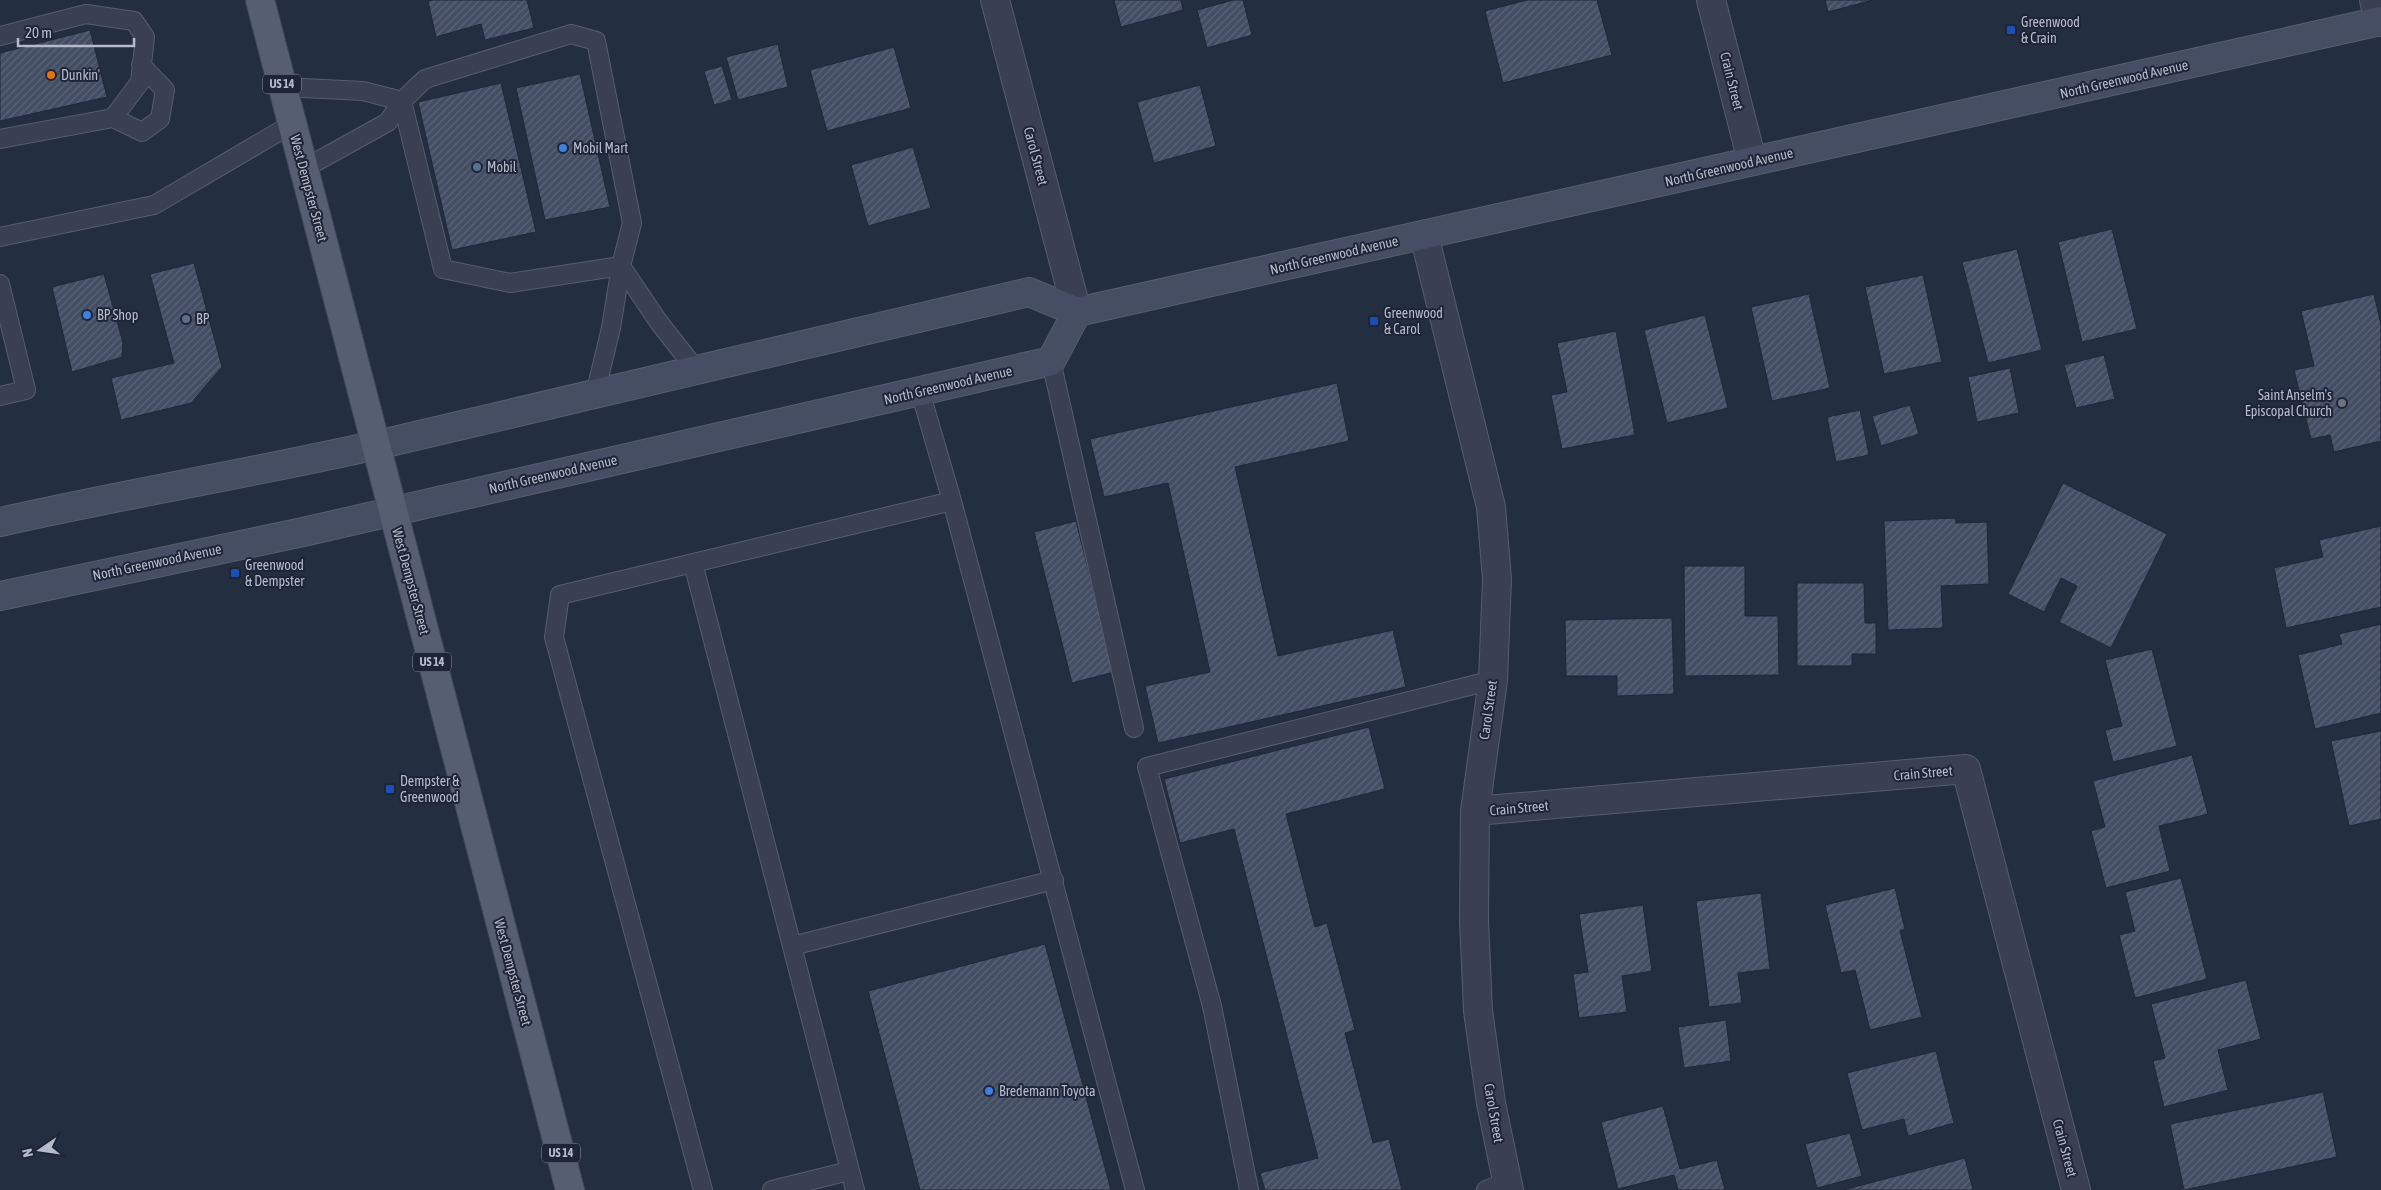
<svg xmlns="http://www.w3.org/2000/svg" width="2381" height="1190" font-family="'Asap Condensed',sans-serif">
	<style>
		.building { fill: url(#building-hatch); stroke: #1f2738 }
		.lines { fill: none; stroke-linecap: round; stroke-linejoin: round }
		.service-casing { stroke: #565e6e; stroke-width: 20 }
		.minor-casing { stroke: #565e6e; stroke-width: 30 }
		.secondary-casing { stroke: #565e6e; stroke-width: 30 }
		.primary-casing { stroke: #42495a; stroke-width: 30 }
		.service { stroke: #384051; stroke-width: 18 }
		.minor { stroke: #384051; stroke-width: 28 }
		.secondary { stroke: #464e64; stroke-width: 28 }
		.primary { stroke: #565f71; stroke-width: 28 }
		.transit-dot { fill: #1a4fb4; stroke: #1d2536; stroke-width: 2 }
		.food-dot { fill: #e8710a; stroke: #1d2536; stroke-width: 2 }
		.shop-dot { fill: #3f7fe0; stroke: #1d2536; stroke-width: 2 }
		.service-dot { fill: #5c6f8a; stroke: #1d2536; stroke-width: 2 }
		.worship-dot { fill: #6b7280; stroke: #1d2536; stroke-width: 2 }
		.labels { text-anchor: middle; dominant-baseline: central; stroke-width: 4; stroke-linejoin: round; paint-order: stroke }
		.shield { fill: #1d2536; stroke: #878e9e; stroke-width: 1 }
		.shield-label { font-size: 12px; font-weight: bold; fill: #b5bbcb }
		.poi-label { font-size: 14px; fill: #b5bbcb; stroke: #1d2536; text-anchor: start }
		.street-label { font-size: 14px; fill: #b5bbcb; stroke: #1d2536 }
	</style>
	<defs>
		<pattern id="building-hatch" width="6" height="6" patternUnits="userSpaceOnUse" patternTransform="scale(1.25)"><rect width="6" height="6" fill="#434d63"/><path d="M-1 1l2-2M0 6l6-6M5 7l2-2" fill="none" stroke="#5c6578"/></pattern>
	</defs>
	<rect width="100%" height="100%" fill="#242e41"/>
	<!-- building -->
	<path class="building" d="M433 0H527L534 28 485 40 481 24 436 37 428 1Z
		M1114 0H1181L1183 10 1121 27Z
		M1233 0H1243L1252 35 1207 48 1197 10Z
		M1527 0H1597L1612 55 1503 83 1485 11Z
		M1825 0H1873L1828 12Z
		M90 30 107 97 0 121V53Z
		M778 44 788 87 738 100 726 57Z
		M894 47 911 108 827 131 810 70Z
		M722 66 732 100 714 105 704 71Z
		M580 74 610 207 545 220 516 88Z
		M501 83 536 232 452 250 418 102Z
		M1200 85 1216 146 1154 163 1137 102Z
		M913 147 931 208 868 226 851 165Z
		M2112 229 2137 329 2082 342 2058 242Z
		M2017 249 2042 350 1988 363 1962 262Z
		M194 263 222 367 191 403 121 420 111 378 174 363 150 274Z
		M104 274 123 343 122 357 72 372 52 287Z
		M1923 275 1942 362 1884 374 1865 287Z
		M1809 294 1830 388 1772 401 1751 307Z
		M2374 294 2381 325V441L2334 452 2330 435 2311 439 2294 370 2314 366 2301 311Z
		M1705 315 1728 408 1667 423 1644 330Z
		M1616 331 1635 435 1562 449 1551 395 1567 392 1557 343Z
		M2104 355 2115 399 2076 408 2064 365Z
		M2010 368 2019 413 1977 422 1968 377Z
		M1337 383 1349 441 1235 467 1278 656 1393 630 1406 687 1158 743 1145 686 1210 672 1168 483 1104 497 1090 439Z
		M1910 405 1919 434 1881 446 1872 416Z
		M1860 410 1869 455 1836 462 1827 417Z
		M2063 483 2167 534 2111 648 2059 622 2077 586 2061 578 2044 612 2008 594Z
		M1955 518 1956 523 1987 522 1989 584 1941 586 1943 628 1888 630 1884 521Z
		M1076 521 1114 672 1072 683 1034 532Z
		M2381 526V607L2286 628 2274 568 2323 557 2319 540Z
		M1684 566H1745V616H1778L1779 675 1685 676Z
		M1797 583H1864L1865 623H1876V654H1852V666H1797Z
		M1672 618 1674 694 1617 696V676H1566L1565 620Z
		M2381 624V713L2315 729 2298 655 2342 644 2339 634Z
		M2152 649 2177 746 2113 762 2105 730 2122 726 2105 660Z
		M1369 727 1385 789 1286 814 1315 927 1327 923 1355 1030 1345 1033 1373 1143 1389 1139 1402 1190H1265L1260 1173 1318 1158 1234 829 1180 843 1164 779Z
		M2381 731V819L2349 826 2331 741Z
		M2192 755 2208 814 2159 826 2170 871 2106 888 2091 831 2105 827 2093 781Z
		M2181 878 2207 979 2135 998 2119 935 2135 931 2125 892Z
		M1895 888 1905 929 1900 931 1922 1017 1870 1030 1855 970 1841 973 1825 905Z
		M1761 893 1770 969 1738 973 1742 1003 1709 1007 1696 901Z
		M1643 905 1652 971 1622 976 1627 1012 1579 1018 1573 974 1588 972 1579 914Z
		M1045 944 1111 1190H920L868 991Z
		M2246 980 2261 1039 2218 1050 2228 1090 2164 1107 2153 1061 2165 1058 2151 1004Z
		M1726 1020 1731 1061 1684 1068 1678 1027Z
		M1936 1051 1954 1123 1908 1136 1904 1119 1862 1130 1847 1073Z
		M2323 1092 2337 1157 2184 1190 2170 1124Z
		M1663 1106 1680 1169 1717 1160 1725 1190H1678L1674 1175 1618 1189 1601 1122Z
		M1850 1133 1862 1176 1817 1188 1805 1144Z
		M1965 1158 1973 1190H1843Z"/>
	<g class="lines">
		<defs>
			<path id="service" d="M0 36 86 14 134 21 145 37 140 82 113 118 0 139
				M283 87 363 91 402 101
				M402 101 443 269 510 283 621 266
				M113 118 142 132 160 119 165 90 141 65
				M305 168 388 122 402 101 425 79 571 34 596 41 632 223 621 266 611 328 595 394
				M0 237 154 205 292 124
				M621 266 658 321 697 371
				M0 284 26 390 0 396
				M1051 361 1134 728
				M920 391 952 501 1135 1190
				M693 563 855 1190
				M792 946 1054 880
				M703 1190 554 637 560 595 952 501
				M772 1190 849 1171
				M1249 1190 1212 1006 1147 767 1493 680
				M1486 1190 1507 1182"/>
			<path id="minor" d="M995 0 1077 312
				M1711 0 1752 161
				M2374 0 2379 22
				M1424 235 1491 507 1497 579 1493 680 1475 811 1474 920 1478 1011 1491 1103 1509 1190
				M1475 811 1966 769 2076 1190"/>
			<path id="secondary" d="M0 522C125 494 251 473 377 445L1029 292 1077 312 2381 21
				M0 596 303 532 1051 361 1077 312"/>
			<path id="primary" d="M260 0 570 1190"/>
		</defs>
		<!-- service casing -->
		<use href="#service" class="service-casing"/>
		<!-- minor casing -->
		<use href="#minor" class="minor-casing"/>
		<!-- secondary casing -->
		<use href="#secondary" class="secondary-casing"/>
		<!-- primary casing -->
		<use href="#primary" class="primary-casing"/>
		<!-- service -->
		<use href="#service" class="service"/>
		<!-- minor -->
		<use href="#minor" class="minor"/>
		<!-- secondary -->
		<use href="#secondary" class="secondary"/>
		<!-- primary -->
		<use href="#primary" class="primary"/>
	</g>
	<!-- markers -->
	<g class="transit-dot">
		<rect x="2006" y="25" width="10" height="10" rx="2.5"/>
		<rect x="1369" y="316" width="10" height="10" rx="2.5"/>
		<rect x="230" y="568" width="10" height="10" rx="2.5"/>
		<rect x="385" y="784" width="10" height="10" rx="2.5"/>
	</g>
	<circle class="food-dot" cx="51" cy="75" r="5"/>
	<g class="shop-dot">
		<circle cx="563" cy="148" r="5"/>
		<circle cx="87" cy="315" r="5"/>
		<circle cx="989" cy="1091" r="5"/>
	</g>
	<g class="service-dot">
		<circle cx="477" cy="167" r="5"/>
		<circle cx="186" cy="319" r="5"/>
	</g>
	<circle class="worship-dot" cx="2342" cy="403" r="5"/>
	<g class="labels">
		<!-- shield labels -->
		<g class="shield">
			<rect x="263" y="74.5" width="38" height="19" rx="4"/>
			<rect x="413" y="652.5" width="38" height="19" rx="4"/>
			<rect x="542" y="1143.5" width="38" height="19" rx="4"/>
		</g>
		<g class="shield-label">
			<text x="282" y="84">US 14</text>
			<text x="432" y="662">US 14</text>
			<text x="561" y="1153">US 14</text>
		</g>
		<!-- poi labels -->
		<g class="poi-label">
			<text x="2021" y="22">Greenwood<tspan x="2021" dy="16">&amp; Crain</tspan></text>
			<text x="61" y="75">Dunkin'</text>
			<text x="573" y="148">Mobil Mart</text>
			<text x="487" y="167">Mobil</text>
			<text x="1384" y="313">Greenwood<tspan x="1384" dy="16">&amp; Carol</tspan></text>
			<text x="97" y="315">BP Shop</text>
			<text x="196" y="319">BP</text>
			<text x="2332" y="395" text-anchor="end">Saint Anselm's<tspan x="2332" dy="16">Episcopal Church</tspan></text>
			<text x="245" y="565">Greenwood<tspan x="245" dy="16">&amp; Dempster</tspan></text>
			<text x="400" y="781">Dempster &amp;<tspan x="400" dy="16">Greenwood</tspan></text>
			<text x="999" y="1091">Bredemann Toyota</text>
		</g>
		<!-- street labels -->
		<g class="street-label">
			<text transform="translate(2124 79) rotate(-13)">North Greenwood Avenue</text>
			<text transform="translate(1732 81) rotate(76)">Crain Street</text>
			<text transform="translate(1036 156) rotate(75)">Carol Street</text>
			<text transform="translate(1729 167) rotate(-13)">North Greenwood Avenue</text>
			<text transform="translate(309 188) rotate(75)">West Dempster Street</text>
			<text transform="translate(1334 255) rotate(-13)">North Greenwood Avenue</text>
			<text transform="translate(948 385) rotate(-13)">North Greenwood Avenue</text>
			<text transform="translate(553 474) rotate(-13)">North Greenwood Avenue</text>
			<text transform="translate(157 562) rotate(-12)">North Greenwood Avenue</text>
			<text transform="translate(411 581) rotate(75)">West Dempster Street</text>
			<text transform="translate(1488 710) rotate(-82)">Carol Street</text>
			<text transform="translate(1923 773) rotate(-5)">Crain Street</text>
			<text transform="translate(1519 808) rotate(-5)">Crain Street</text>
			<text transform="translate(513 972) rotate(75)">West Dempster Street</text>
			<text transform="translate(1494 1113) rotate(80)">Carol Street</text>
			<text transform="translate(2065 1148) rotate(75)">Crain Street</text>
		</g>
	</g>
	<!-- north arrow -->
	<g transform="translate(40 1150) rotate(257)" stroke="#1d2536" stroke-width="4" paint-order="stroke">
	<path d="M0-4L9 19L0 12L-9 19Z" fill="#b5bbcb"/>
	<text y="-8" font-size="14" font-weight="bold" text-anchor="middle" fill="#b5bbcb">N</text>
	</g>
	<!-- scale -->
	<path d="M18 38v8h116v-8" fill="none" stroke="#b5bbcb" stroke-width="2.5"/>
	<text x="25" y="38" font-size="15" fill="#b5bbcb" stroke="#1d2536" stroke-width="4" paint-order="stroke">20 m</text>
</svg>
